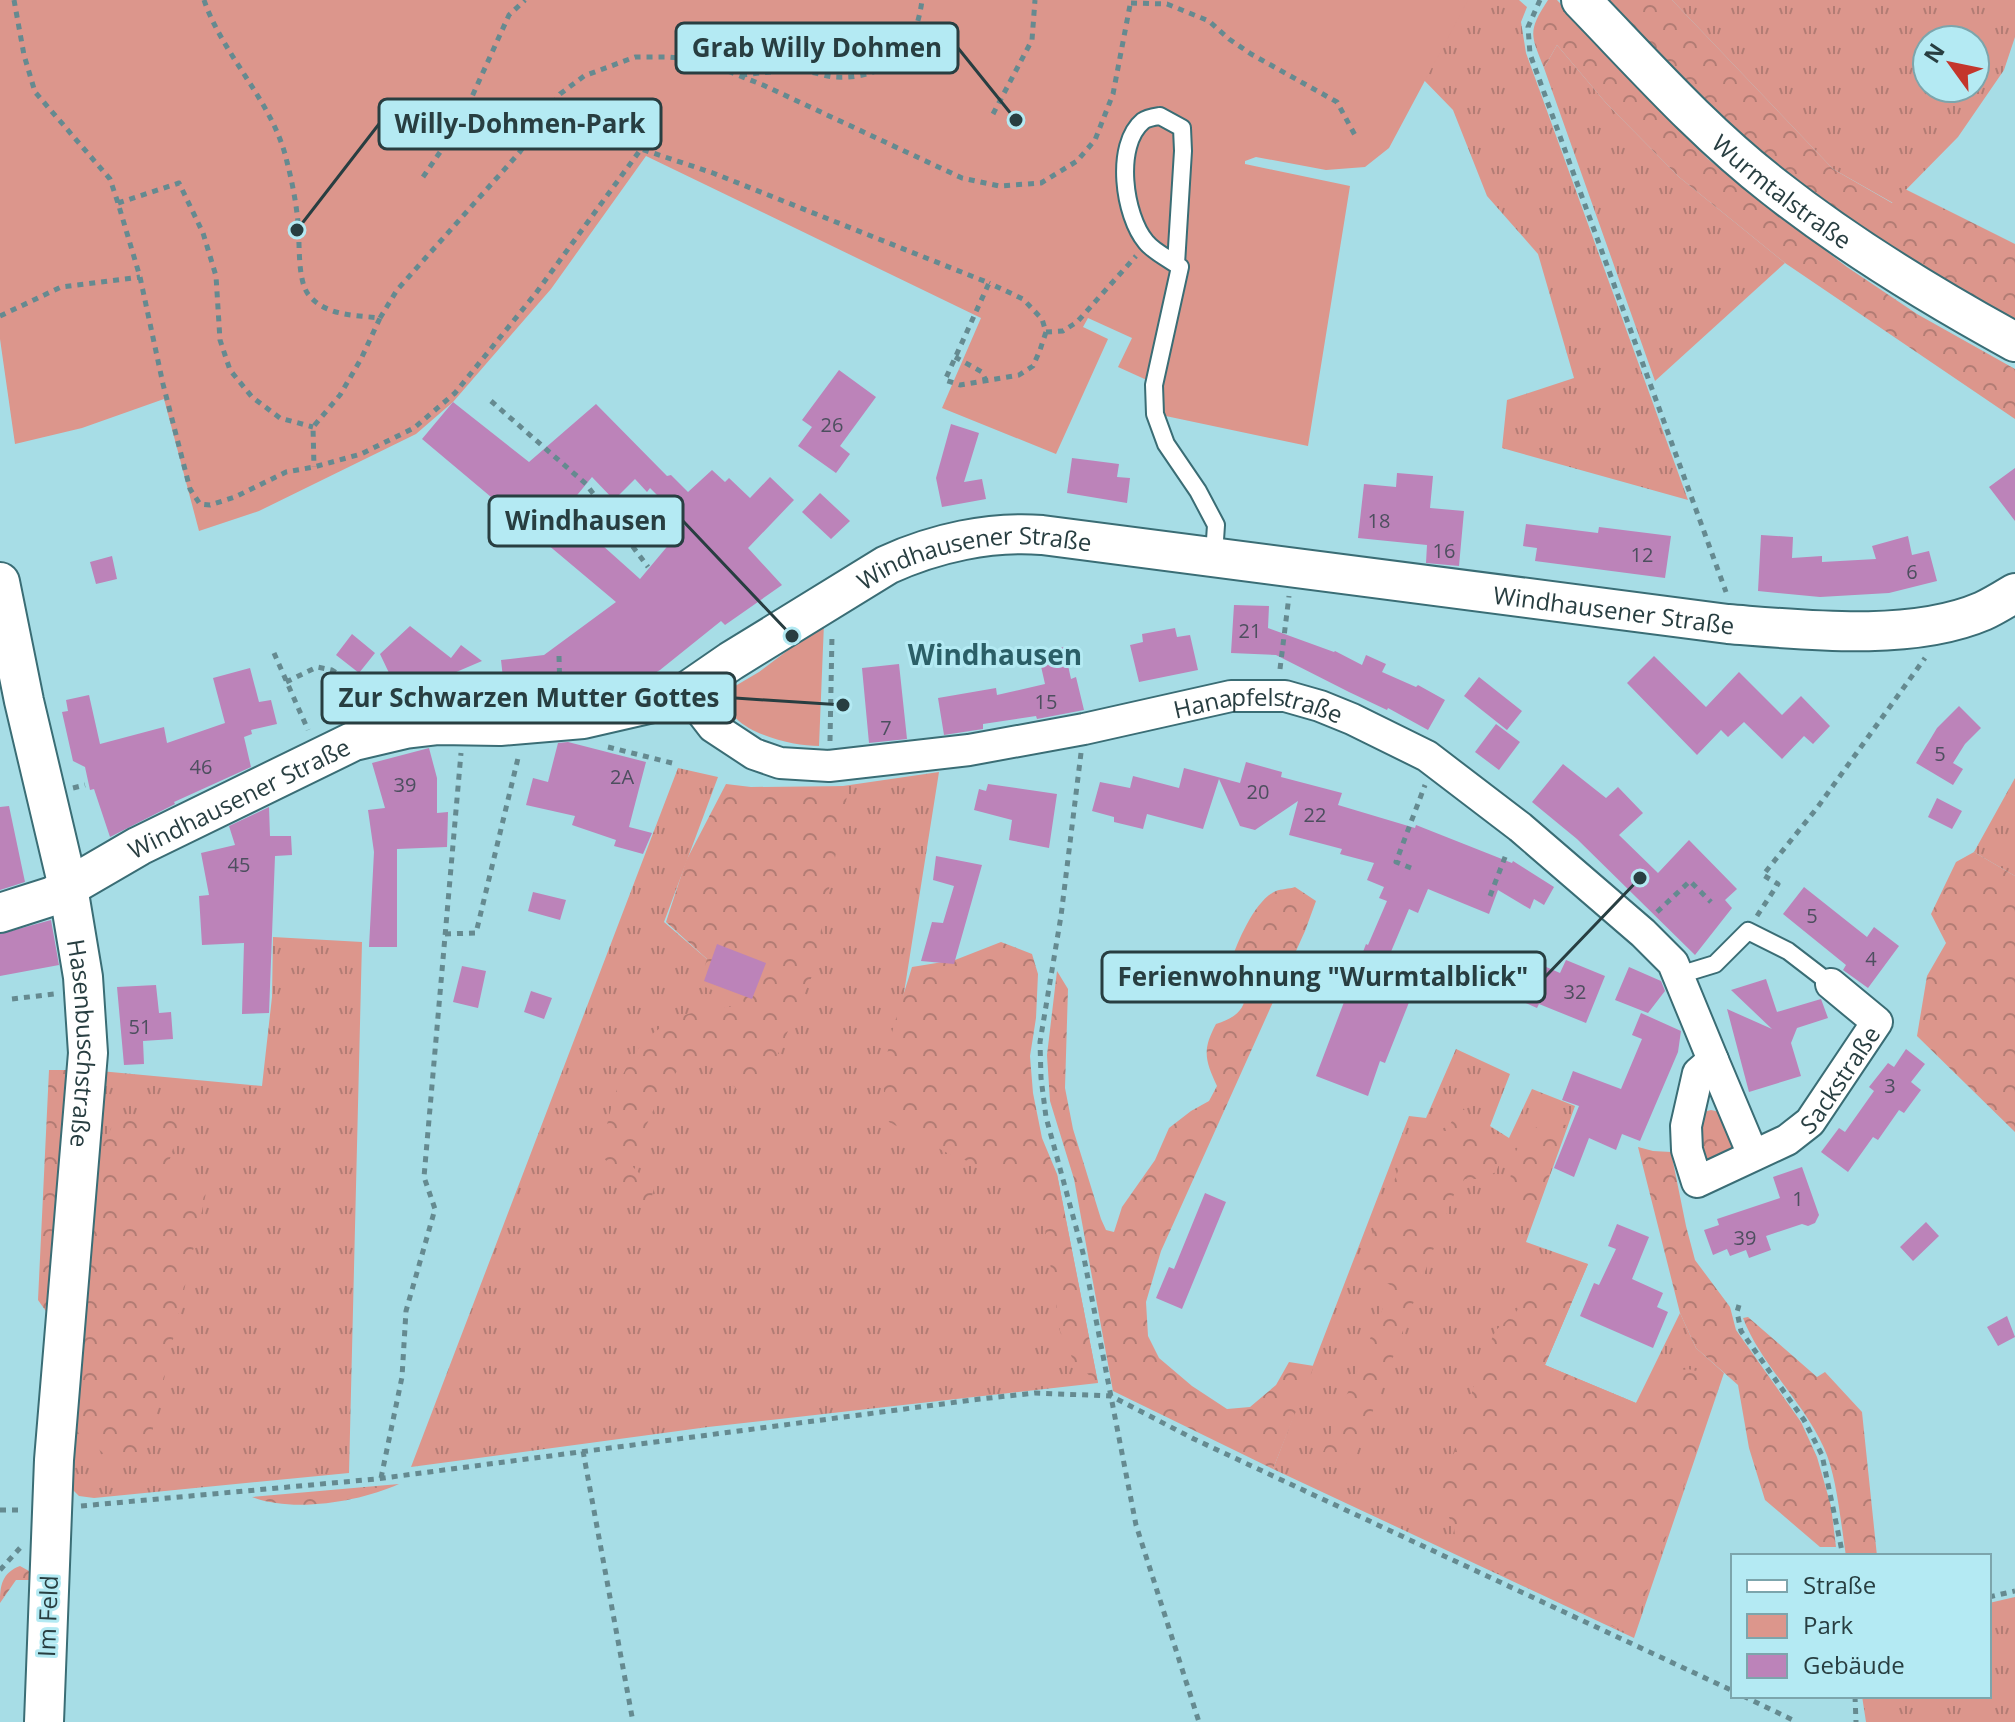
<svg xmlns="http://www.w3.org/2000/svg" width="2015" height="1722" font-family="'Open Sans',sans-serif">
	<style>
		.grass { fill: url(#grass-tufts); fill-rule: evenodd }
		.forest { fill: url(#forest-crowns) }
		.green { fill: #dc968c }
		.building { fill: #bc83b9; fill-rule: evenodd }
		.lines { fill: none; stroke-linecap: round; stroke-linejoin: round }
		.service-casing { stroke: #3a6d75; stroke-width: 20 }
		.minor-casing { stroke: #3a6d75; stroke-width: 34 }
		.tertiary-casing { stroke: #3a6d75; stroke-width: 42 }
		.path { stroke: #658a90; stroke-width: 5; stroke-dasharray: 6 6; stroke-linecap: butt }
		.service { stroke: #fff; stroke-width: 16 }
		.minor { stroke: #fff; stroke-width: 30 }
		.tertiary { stroke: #fff; stroke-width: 38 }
		.labels { text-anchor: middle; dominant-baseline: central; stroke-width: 6; stroke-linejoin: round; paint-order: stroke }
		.number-label { font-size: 20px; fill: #4d4f5f }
		.street-label { font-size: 24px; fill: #283e41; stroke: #b4eaf3 }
		.quarter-label { font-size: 28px; font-weight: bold; fill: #2b5f67; stroke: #b4eaf3 }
		.leader { fill: none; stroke: #283e41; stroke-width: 3 }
		.callout-dot { fill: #283e41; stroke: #b4eaf3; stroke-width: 3 }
		.callout { fill: #b4eaf3; stroke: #283e41; stroke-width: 3 }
		.callout-label { font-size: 26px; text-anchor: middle; font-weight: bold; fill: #283e41 }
	</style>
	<defs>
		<pattern id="grass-tufts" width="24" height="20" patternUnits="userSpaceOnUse" patternTransform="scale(2)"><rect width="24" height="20" fill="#dc968c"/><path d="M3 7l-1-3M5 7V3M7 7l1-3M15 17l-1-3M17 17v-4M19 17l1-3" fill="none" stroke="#b27c74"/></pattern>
		<pattern id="forest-crowns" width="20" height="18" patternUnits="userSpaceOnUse" patternTransform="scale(2)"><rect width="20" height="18" fill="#dc968c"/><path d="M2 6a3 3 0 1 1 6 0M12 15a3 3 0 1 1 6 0" fill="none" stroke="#b27c74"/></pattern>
	</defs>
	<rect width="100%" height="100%" fill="#a7dde6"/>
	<!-- grass -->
	<path class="grass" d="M1406 0H1519L1527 7 1521 22 1526 53 1688 500 1502 448 1507 400 1574 378 1538 254 1487 196 1453 110 1384 39Z
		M1672 0H2015V37L2004 70 1958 137 1893 203 1833 169ZM1927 40H1975V88H1927Z
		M1557 45 1606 103 1679 177 1785 263 1655 381 1544 68Z
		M678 768 718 777 664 922 708 960 836 787 939 772 887 1100 1057 1174 1098 1383 708 1427 411 1467Z
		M2015 778V876L1974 852Z
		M273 937 362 942 349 1473 94 1498 79 1496 70 1487 100 1071 262 1086 272 997Z
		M1456 1049 1510 1074 1490 1126 1509 1138 1532 1089 1575 1106 1526 1242 1588 1264 1545 1365 1636 1403 1680 1313 1696 1348 1724 1373 1634 1638 1273 1469 1409 1116 1426 1118Z
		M2015 1597V1722H1866L1862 1696H1989V1603Z"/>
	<!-- forest -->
	<path class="forest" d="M1548 0H1557L1708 159 1756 197 1847 267 1917 314 2015 369V419L1785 263 1679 177 1606 103 1557 45 1544 68C1531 35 1527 32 1548 0Z
		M1599 0H1672L1833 169 1892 203 1905 189 2015 244V321L1920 272 1738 143Z
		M726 784 751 787 849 786 812 976 761 1093 743 1095C729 1083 719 1068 704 1057L679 1068 658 1100 629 1163 654 1188 652 1196 644 1201 636 1200 601 1154C613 1096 624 1036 688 1014 707 1008 730 1007 750 1004L699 985 707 959 666 922 686 861Z
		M1974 852 2015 876V1132L1917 1036 1927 976 1946 943 1931 914 1956 862Z
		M1295 887 1316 901 1305 931 1161 1251 1146 1302 1148 1336 1159 1358 1192 1386 1227 1409 1250 1407 1276 1385 1289 1362 1314 1366 1273 1469 1113 1391 1074 1179 1050 1101 1047 1055 1057 971 1068 989 1065 1088 1073 1129 1101 1219 1106 1230 1114 1232 1122 1207 1155 1160 1169 1128 1191 1111 1209 1101 1217 1086C1205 1060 1202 1050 1216 1024 1253 1013 1251 989 1231 961 1238 941 1255 900 1276 891 1281 889 1289 889 1295 887Z
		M1001 942 1032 954 1038 974 1036 1018 1030 1056 1033 1093 1042 1138 1057 1174 1098 1383 1074 1362 1060 1331 1042 1207 1020 1180 951 1155 889 1122C873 1073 898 1015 912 967L955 960Z
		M49 1070H76L50 1317 38 1300Z
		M1461 1106 1497 1145 1502 1157 1496 1172 1481 1179H1465L1456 1189 1356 1456C1343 1468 1335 1470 1318 1464L1392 1286 1360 1267 1415 1128 1446 1131Z
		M1711 1110 1720 1112 1735 1150 1705 1162 1693 1127 1703 1112Z
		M167 1112 180 1125 166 1172 178 1185 206 1193 149 1446 129 1465 108 1457 67 1423 94 1135H108L116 1118Z
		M1545 1124 1567 1125 1538 1207 1527 1209 1516 1202 1510 1185 1512 1158 1528 1131Z
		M1638 1147 1653 1151 1671 1152 1686 1226 1695 1260 1730 1307 1736 1330 1801 1422 1817 1457 1831 1506 1836 1547H1820L1765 1500 1749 1448 1738 1385 1696 1348 1680 1313Z
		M1559 1259 1588 1264 1545 1365 1636 1403 1663 1374 1688 1369 1722 1377 1632 1635 1457 1554 1454 1527 1437 1494 1463 1432 1477 1370 1496 1330 1516 1312 1531 1290 1540 1270Z
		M1748 1317 1817 1377 1825 1372 1862 1412 1877 1556H1846C1841 1525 1837 1476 1824 1448 1803 1401 1761 1365 1743 1318Z
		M399 1484C359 1502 293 1513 252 1497Z
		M20 1566 29 1571 33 1580H16L0 1603C0 1585 2 1573 20 1566Z"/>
	<!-- green -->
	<path class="green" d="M0 0H1468L1389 148 1365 167 1326 170 1256 157 1245 161V164L1350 186 1308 446 1161 415 1160 386 1118 367 1132 338 1088 318 1083 327 1108 339 1056 454 942 408 981 318 646 156 551 289 453 402 416 434 259 511 199 531 164 399 82 428 15 444 0 339Z
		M824 623 819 746C789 746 722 730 725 692L759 672Z"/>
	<!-- building -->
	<path class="building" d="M839 370 876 397 840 446 850 454 836 473 798 446 812 427 802 420Z
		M453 402 529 462 596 404 667 476 671 475 688 492 712 470 725 482 729 478 750 498 770 477 794 500 748 548 782 585 725 625 721 621 660 670 636 684 620 688 618 684 505 696 501 660 544 655 616 602 422 439ZM592 477 614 500 635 479 647 492 650 488 686 524 640 579 564 511Z
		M951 424 979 433 964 482 982 479 986 499 942 507 936 478Z
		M1072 458 1119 464 1117 477 1130 478 1127 503 1067 493Z
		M2015 468V521L1989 487Z
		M1397 473 1433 476 1430 508 1464 511 1459 566 1426 563 1427 545 1358 538 1364 484 1396 487Z
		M820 493 850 521 831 539 802 512Z
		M1526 524 1598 533 1599 527 1671 536 1665 578 1535 561 1537 548 1523 546Z
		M1761 535 1793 537 1792 558 1822 556V562L1876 559 1872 546 1908 536 1912 555 1929 551 1937 581 1889 593 1820 597 1758 591Z
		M112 556 117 579 96 584 90 562Z
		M1234 605 1269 606 1268 628 1334 652 1335 651 1362 665 1366 655 1386 664 1382 672 1416 687 1418 685 1445 700 1428 730 1388 708 1387 710 1349 692 1276 655 1231 653Z
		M410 626 451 658 461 645 482 661 400 696 380 654Z
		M1175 628 1177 637 1190 635 1198 670 1139 682 1130 645 1143 642 1142 634Z
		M352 634 375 653 359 673 336 655Z
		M1064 647 1071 679 1076 677 1084 710 1037 719 1036 716 983 724V729L944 735 938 698 996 688 997 695 1045 684 1038 653Z
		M1654 656 1706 707 1739 672 1782 715 1801 696 1830 726 1813 744 1804 736 1782 759 1744 722 1728 737 1721 730 1697 755 1627 683Z
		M899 664 907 739 869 743 862 668Z
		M250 668 259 702 271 700 277 724 251 730 252 734 244 737 251 767 174 802 175 804 110 837 94 789 90 790 85 767 73 761 62 712 68 711 66 700 89 695 100 744 164 727 167 743 225 723 213 678Z
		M1479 677 1522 711 1507 730 1464 696Z
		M1959 706 1981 728 1965 744 1953 763 1963 769 1953 785 1916 763 1937 728Z
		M1496 724 1520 742 1499 770 1475 752Z
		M568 742 646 762 629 827 652 833 643 854 614 846 616 840 572 825 575 816 526 805 533 778 548 782 558 743Z
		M429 748 437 778V813L448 812 447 847 397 849V947H369L374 852 368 810 385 808 372 763Z
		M1246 762 1282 772 1281 777 1342 793 1338 805 1415 828 1416 825 1512 863 1513 861 1554 887 1544 905 1534 899 1530 909 1498 890 1489 914 1428 889 1418 913 1409 909 1390 954 1423 967 1385 1063 1380 1061 1368 1096 1316 1076 1366 944 1368 945 1387 901 1379 898 1384 887 1367 880 1374 863 1340 854 1342 849 1289 835 1298 801 1255 830 1240 826 1219 779 1203 829 1147 814 1143 829 1114 822V817L1092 811 1100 782 1130 788 1133 776 1179 788 1184 768 1240 783Z
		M1563 764 1606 798 1618 787 1643 813 1619 835 1658 873 1689 840 1737 889 1725 900 1732 908 1695 955 1577 839 1532 802Z
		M988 784 1057 794 1049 848 1009 840 1012 820 974 810 979 789 986 791Z
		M1937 798 1962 811 1952 829 1928 817Z
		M9 806 25 882 0 890V807Z
		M269 807 270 836H291L292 855 275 856 269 1013 242 1014 244 943 202 945 199 896 209 895 201 853 235 845 229 826Z
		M936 856 982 865 954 964 921 961 932 922 943 923 954 886 933 880Z
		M1804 887 1867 937 1874 927 1899 946 1868 988 1843 970 1846 965 1783 914Z
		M533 892 566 900 560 920 528 911Z
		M51 920 59 965 0 976V934Z
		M717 944 766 963 752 999 704 981Z
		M1514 953 1560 973 1566 960 1605 976 1586 1023 1539 1004 1537 1008 1514 998 1516 993 1500 986Z
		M462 966 486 971 478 1008 453 1002Z
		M1629 967 1661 981 1665 991 1648 1013 1615 1000Z
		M1766 979 1777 1012 1821 999 1828 1018 1797 1028 1791 1043 1801 1076 1749 1092 1727 1009 1772 1029 1731 990Z
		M156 985 159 1013 171 1012 173 1039 143 1041 144 1064 124 1065 117 987Z
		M531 991 552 998 544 1019 524 1012Z
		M1641 1013 1681 1031 1678 1052 1640 1141 1622 1134 1616 1150 1589 1138 1574 1177 1554 1168 1579 1106 1562 1100 1573 1071 1621 1089 1642 1039 1632 1035Z
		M1906 1049 1925 1064 1911 1082 1921 1090 1904 1113 1899 1110 1878 1140 1873 1137 1848 1172 1821 1152 1839 1128 1845 1132 1874 1091 1869 1087 1888 1063 1894 1067Z
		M1802 1167 1819 1215 1815 1223 1808 1226 1802 1224 1766 1236 1771 1250 1749 1258 1746 1250 1730 1256 1727 1249 1713 1255 1704 1230 1719 1225 1717 1219 1780 1198 1773 1177Z
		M1205 1193 1226 1202 1182 1309 1156 1298 1169 1267 1174 1269Z
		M1926 1222 1939 1236 1913 1261 1900 1247Z
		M1617 1224 1649 1237 1632 1279 1663 1293 1657 1307 1668 1312 1653 1348 1580 1316 1594 1283 1599 1285 1616 1249 1608 1246Z
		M2007 1316 2015 1337 1998 1346 1987 1327Z"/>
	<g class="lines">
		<defs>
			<path id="service" d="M1176 264C1167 258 1153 251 1146 242 1124 216 1114 145 1143 121 1147 118 1154 117 1160 116L1182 128 1183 151 1176 264 1180 267 1154 385 1155 414 1166 444 1198 491 1216 525 1214 555
				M1679 975 1715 964 1748 931 1788 951 1831 984"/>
			<g id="minor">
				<path id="s1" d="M686 692 713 727 754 754 780 763 829 766 969 750 1084 729 1231 696H1285L1320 706 1352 719 1427 756 1520 827 1643 933 1673 963 1713 1060 1698 1073 1686 1126 1687 1150 1697 1182 1787 1140 1810 1122 1877 1022 1831 984"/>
				<path d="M1713 1060 1753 1155"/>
			</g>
			<g id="tertiary">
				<path id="s2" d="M1581 0C1643 64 1703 132 1774 187 1849 246 1931 296 2015 342"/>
				<path id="s3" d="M0 582 24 701 68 887 83 977 88 1053 54 1460 44 1722"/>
				<path id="s4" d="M0 913 53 896 139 846 354 741 405 729 439 725 500 726 583 719 657 702 686 692 731 661 887 565C935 543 990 531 1042 535L1728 624C1805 630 1911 642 1983 611 1994 606 2005 599 2015 593"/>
			</g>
		</defs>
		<!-- service casing -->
		<use href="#service" class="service-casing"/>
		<!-- minor casing -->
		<use href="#minor" class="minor-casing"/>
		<!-- tertiary casing -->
		<use href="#tertiary" class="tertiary-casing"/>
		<!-- path -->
		<path class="path" d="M14 0 24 55 35 92 110 179 118 203 140 277 163 384 190 489 200 504 210 505 235 497 286 472 314 467 361 454 414 428 455 393 536 293 641 149 713 173 989 283 945 380 960 385 1019 375 1033 366 1040 350 1046 332 1042 319 1023 299 989 283
			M204 0C223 56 274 103 287 162 292 181 296 202 298 222 300 241 297 279 308 294 325 316 354 315 380 318L361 359 340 395 313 427 314 467
			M1540 0 1528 27 1530 54 1726 592
			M1131 3 1167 4 1209 21 1229 39 1251 54 1337 102 1356 137
			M741 75C762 73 782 70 803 71 814 72 824 76 834 77 887 80 916 50 922 0
			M993 114 1032 40 1035 0
			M423 177 460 123 509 15 525 0
			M118 203 179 183 203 233 216 276 220 340 230 370 252 397 280 418 313 427
			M0 316 61 287 140 277
			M380 318 397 290 519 153 560 94 584 76 635 57H668L700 60 763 85 962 178 999 186 1041 183 1077 161 1095 140 1113 94 1131 0
			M1046 332 1063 331 1077 322 1136 256
			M955 357 982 372 986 381
			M491 401 586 484 648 567
			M274 653 308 730
			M559 656 560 693
			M1280 669 1289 596
			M286 682 317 667 332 670 356 685 377 687 382 698 390 699
			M830 741 832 635
			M608 747 676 764
			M1081 753 1061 916 1040 1042 1041 1078 1046 1117 1083 1253 1136 1525 1199 1722
			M73 788 85 785
			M1411 868 1396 862 1425 785
			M1490 896 1507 852
			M1657 912 1690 881 1711 902
			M1757 916 1778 884 1763 875 1817 808 1925 658
			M445 934 476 933 519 754
			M12 999 54 994
			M1739 1305 1737 1312 1741 1331 1804 1420 1822 1455 1843 1556
			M583 1451 633 1722
			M381 1478 402 1377 406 1311 435 1209 424 1177 461 753
			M81 1506 376 1479 980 1399 1035 1393 1111 1396 1194 1439 1733 1691
			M0 1510H23
			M0 1570 20 1548
			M1989 1597 2015 1591
			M1743 1696 1797 1722
			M1855 1696 1856 1722"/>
		<!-- service -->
		<use href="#service" class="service"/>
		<!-- minor -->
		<use href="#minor" class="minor"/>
		<!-- tertiary -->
		<use href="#tertiary" class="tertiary"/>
	</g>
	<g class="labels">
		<!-- number labels -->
		<g class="number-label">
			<text x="832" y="424">26</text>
			<text x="1379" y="520">18</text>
			<text x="1444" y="550">16</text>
			<text x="1642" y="554">12</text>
			<text x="1912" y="571">6</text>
			<text x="1250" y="630">21</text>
			<text x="1046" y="701">15</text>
			<text x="886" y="727">7</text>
			<text x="1940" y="753">5</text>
			<text x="201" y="766">46</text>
			<text x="622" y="776">2A</text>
			<text x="405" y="784">39</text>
			<text x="1258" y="791">20</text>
			<text x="1315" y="814">22</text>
			<text x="239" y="864">45</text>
			<text x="1812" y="915">5</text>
			<text x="1871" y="958">4</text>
			<text x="1575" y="991">32</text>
			<text x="140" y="1026">51</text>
			<text x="1890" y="1085">3</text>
			<text x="1798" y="1198">1</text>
			<text x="1745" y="1237">39</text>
		</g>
		<!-- street labels -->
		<g class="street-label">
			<text stroke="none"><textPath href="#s2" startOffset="278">Wurmtalstraße</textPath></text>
			<text stroke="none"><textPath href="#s4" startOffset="1058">Windhausener Straße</textPath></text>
			<text stroke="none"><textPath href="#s4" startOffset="1706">Windhausener Straße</textPath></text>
			<text stroke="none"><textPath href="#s1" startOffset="606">Hanapfelstraße</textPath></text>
			<text stroke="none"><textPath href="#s4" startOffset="266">Windhausener Straße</textPath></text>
			<text stroke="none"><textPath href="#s3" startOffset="470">Hasenbuschstraße</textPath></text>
			<text stroke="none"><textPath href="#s1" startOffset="1526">Sackstraße</textPath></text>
			<text transform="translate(47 1616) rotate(-88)">Im Feld</text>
		</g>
		<!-- quarter labels -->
		<g class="quarter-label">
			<text x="995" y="654">Windhausen</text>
		</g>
	</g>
	<!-- callouts -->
	<path class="leader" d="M1016 120L958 48M297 230L379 124M792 636L683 521M843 705L735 698M1640 878L1545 977"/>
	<g class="callout-dot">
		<circle cx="1016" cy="120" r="8"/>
		<circle cx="297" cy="230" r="8"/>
		<circle cx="792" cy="636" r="8"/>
		<circle cx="843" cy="705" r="8"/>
		<circle cx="1640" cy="878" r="8"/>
	</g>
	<g class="callout">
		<rect x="676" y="23" width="282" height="50" rx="8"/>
		<rect x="379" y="99" width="282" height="50" rx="8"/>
		<rect x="489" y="496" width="194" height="50" rx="8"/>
		<rect x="322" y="673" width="413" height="50" rx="8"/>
		<rect x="1102" y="952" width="443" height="50" rx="8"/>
	</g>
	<g class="callout-label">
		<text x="817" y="57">Grab Willy Dohmen</text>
		<text x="520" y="133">Willy-Dohmen-Park</text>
		<text x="586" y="530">Windhausen</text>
		<text x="529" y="707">Zur Schwarzen Mutter Gottes</text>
		<text x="1323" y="986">Ferienwohnung "Wurmtalblick"</text>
	</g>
	<!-- legend -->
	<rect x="1731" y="1554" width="260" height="144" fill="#b4eaf3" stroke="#7ca5ac" stroke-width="2"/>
	<rect x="1747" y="1580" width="40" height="12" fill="#ffffff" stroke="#7ca5ac" stroke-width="2"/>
	<text x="1803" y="1594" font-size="24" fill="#283e41">Straße</text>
	<rect x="1747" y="1614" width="40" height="24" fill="#dc968c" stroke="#7ca5ac" stroke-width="2"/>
	<text x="1803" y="1634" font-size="24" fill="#283e41">Park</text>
	<rect x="1747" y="1654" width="40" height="24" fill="#bc83b9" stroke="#7ca5ac" stroke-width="2"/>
	<text x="1803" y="1674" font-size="24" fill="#283e41">Gebäude</text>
	<!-- north arrow -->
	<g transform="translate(1951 64) rotate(303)"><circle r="38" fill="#b4eaf3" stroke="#7ca5ac" stroke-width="2"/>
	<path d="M0-6L14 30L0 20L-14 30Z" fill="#c4362c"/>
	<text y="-12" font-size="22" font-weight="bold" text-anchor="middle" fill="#283e41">N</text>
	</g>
</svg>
